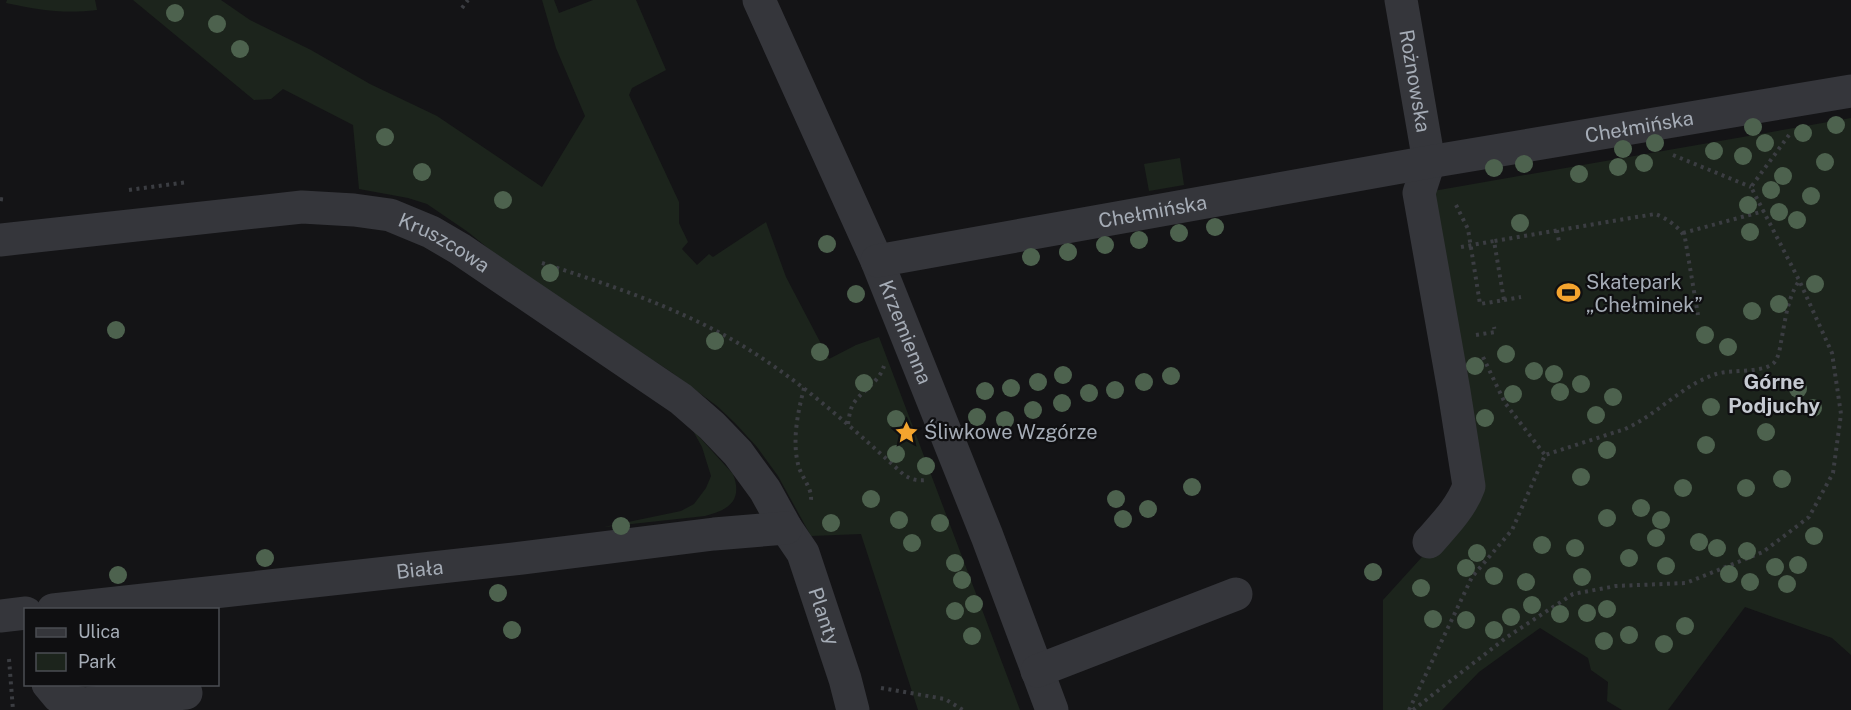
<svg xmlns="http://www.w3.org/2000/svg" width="1851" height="710" font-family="'Public Sans',sans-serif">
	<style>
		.green { fill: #1c241c }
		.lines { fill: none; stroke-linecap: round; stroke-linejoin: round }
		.path { stroke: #3b3d42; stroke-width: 4; stroke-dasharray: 3 4.5; stroke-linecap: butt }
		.minor { stroke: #35363b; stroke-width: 33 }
		.tree { fill: #4d624e }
		.labels { text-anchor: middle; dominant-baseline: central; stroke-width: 4.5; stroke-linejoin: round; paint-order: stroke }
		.street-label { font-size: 20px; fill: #a5acb6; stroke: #0f0f11 }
		.poi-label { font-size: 20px; fill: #a5acb6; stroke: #0f0f11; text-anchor: start }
		.neighbourhood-label { font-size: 21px; font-weight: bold; fill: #c6cad2; stroke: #0f0f11 }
	</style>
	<rect width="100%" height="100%" fill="#141416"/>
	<!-- green -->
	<path class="green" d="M7 0H95L97 10C63 14 39 10 6 3Z
		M133 0H221L250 20 311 50 370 84 437 116 542 187 585 116 556 48 542 0H554L559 13 593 0H636L666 70 632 88 629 95 679 202V223L688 242 682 249 697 265 709 254 713 257 766 222 786 277 829 359 856 345 879 337 1020 710H918L861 534 811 536 778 476 757 447 735 423 717 406 671 372 510 266 468 232 427 204 408 198 359 189 353 125 283 89 271 99 254 100Z
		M1851 118V655L1832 638 1745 607 1668 710H1622L1607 701 1608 682 1591 670 1588 658 1540 628 1479 672 1442 710H1383V600L1461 514 1422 193Z
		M1180 158 1184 185 1149 191 1144 164Z
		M692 429 733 474C743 500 729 510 705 516L604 527 681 511 694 504 706 488 711 476 702 447Z"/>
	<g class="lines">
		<!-- path -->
		<path class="path" d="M462 8 468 0
			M1673 155 1751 187
			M129 190 188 182
			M0 199 7 200
			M1456 205 1468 229 1480 304 1504 300 1494 241 1655 214C1665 217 1681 228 1685 238L1698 315
			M1557 230 1559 242
			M1683 233 1764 211
			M1461 247 1494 241
			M542 263C604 283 667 304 724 335 791 372 847 423 903 474 911 480 918 481 927 480
			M1504 300 1521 297
			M1476 335 1495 332 1494 327
			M1483 357 1505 403 1545 455
			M804 388C798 412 792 439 798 464 801 478 815 490 810 504
			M848 424C849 417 850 410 853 404 863 389 878 384 884 366
			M9 659 13 710
			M881 688 945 699 963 710
			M1409 710 1472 577 1512 530 1545 455 1625 429C1657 415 1682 385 1716 374 1730 369 1769 374 1776 360 1779 355 1780 348 1781 342 1785 322 1787 299 1799 281
			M1413 710 1507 637 1573 594 1616 586 1686 583 1763 552 1809 517 1833 473 1841 414 1832 353 1799 280 1751 187 1789 135"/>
		<!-- minor -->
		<g class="minor">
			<path id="s1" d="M759 0 877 261 987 536 1052 710"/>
			<path id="s2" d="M1401 0 1429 162 1419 193 1454 391 1469 486C1461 508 1444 525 1429 542"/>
			<path id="s3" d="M0 240 302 207 354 210 390 215 431 232 460 249 681 399 712 426 738 453 765 490 786 528 803 553 845 679 853 710"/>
			<path id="s4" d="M877 261 1429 162 1851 91"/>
			<path id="s5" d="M53 610 522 558 714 534 786 528"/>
			<path d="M0 616 26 613"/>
			<path d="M1037 671 1236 594"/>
			<path d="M48 684 58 696 66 700 84 704 186 693"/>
		</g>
	</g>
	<!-- trees -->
	<g class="tree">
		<circle cx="175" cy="13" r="9"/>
		<circle cx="217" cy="24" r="9"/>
		<circle cx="240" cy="49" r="9"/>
		<circle cx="1836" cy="125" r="9"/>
		<circle cx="1753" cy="127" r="9"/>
		<circle cx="1803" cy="133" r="9"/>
		<circle cx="385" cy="137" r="9"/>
		<circle cx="1655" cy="143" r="9"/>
		<circle cx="1765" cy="143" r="9"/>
		<circle cx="1623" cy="149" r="9"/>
		<circle cx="1714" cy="151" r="9"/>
		<circle cx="1743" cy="156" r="9"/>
		<circle cx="1825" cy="162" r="9"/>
		<circle cx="1644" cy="163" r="9"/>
		<circle cx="1524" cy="164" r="9"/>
		<circle cx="1618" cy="167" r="9"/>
		<circle cx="1494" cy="168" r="9"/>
		<circle cx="422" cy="172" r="9"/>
		<circle cx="1579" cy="174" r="9"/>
		<circle cx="1783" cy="176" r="9"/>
		<circle cx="1771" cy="190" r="9"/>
		<circle cx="1811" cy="196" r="9"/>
		<circle cx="503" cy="200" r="9"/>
		<circle cx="1748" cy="205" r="9"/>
		<circle cx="1779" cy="212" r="9"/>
		<circle cx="1797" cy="220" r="9"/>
		<circle cx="1520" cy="223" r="9"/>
		<circle cx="1215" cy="227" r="9"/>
		<circle cx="1750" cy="232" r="9"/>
		<circle cx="1179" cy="233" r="9"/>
		<circle cx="1139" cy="240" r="9"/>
		<circle cx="827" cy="244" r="9"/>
		<circle cx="1105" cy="245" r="9"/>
		<circle cx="1068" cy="252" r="9"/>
		<circle cx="1031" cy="257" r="9"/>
		<circle cx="550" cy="273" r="9"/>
		<circle cx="1815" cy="284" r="9"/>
		<circle cx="856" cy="294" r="9"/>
		<circle cx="1779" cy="304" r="9"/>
		<circle cx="1752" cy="311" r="9"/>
		<circle cx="116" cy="330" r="9"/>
		<circle cx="1705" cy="335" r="9"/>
		<circle cx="715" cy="341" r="9"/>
		<circle cx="1728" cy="347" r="9"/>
		<circle cx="820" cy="352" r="9"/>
		<circle cx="1506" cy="354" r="9"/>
		<circle cx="1475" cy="366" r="9"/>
		<circle cx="1534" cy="371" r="9"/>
		<circle cx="1554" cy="374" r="9"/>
		<circle cx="1063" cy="375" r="9"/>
		<circle cx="1171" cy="376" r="9"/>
		<circle cx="1038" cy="382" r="9"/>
		<circle cx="1144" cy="382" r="9"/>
		<circle cx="864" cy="383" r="9"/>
		<circle cx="1581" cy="384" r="9"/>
		<circle cx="1011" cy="388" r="9"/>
		<circle cx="1798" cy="389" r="9"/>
		<circle cx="1115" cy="390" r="9"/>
		<circle cx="985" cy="391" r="9"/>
		<circle cx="1560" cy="392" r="9"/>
		<circle cx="1089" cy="393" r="9"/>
		<circle cx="1513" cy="394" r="9"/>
		<circle cx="1613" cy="397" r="9"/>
		<circle cx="1062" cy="403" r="9"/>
		<circle cx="1711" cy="407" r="9"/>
		<circle cx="1813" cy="408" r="9"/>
		<circle cx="1033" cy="410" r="9"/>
		<circle cx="1596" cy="415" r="9"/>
		<circle cx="977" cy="417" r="9"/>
		<circle cx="1485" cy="418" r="9"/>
		<circle cx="896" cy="419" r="9"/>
		<circle cx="1005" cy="420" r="9"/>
		<circle cx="1766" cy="432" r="9"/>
		<circle cx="1706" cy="445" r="9"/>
		<circle cx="1607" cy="450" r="9"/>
		<circle cx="896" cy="454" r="9"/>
		<circle cx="926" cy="466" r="9"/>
		<circle cx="1581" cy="477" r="9"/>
		<circle cx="1782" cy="479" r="9"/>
		<circle cx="1192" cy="487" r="9"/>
		<circle cx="1683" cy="488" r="9"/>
		<circle cx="1746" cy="488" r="9"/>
		<circle cx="871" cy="499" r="9"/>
		<circle cx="1116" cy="499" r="9"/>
		<circle cx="1641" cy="508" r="9"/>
		<circle cx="1148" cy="509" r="9"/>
		<circle cx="1607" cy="518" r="9"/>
		<circle cx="1123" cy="519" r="9"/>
		<circle cx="899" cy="520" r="9"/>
		<circle cx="1661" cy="520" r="9"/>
		<circle cx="831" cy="523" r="9"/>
		<circle cx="940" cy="523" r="9"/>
		<circle cx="621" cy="526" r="9"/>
		<circle cx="1814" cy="536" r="9"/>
		<circle cx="1656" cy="538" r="9"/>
		<circle cx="1699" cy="542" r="9"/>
		<circle cx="912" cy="543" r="9"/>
		<circle cx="1542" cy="545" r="9"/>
		<circle cx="1575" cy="548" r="9"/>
		<circle cx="1717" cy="548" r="9"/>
		<circle cx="1747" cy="551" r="9"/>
		<circle cx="1477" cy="553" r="9"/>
		<circle cx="265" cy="558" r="9"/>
		<circle cx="1629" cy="558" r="9"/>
		<circle cx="955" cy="563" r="9"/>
		<circle cx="1798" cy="565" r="9"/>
		<circle cx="1666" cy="566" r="9"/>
		<circle cx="1775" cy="567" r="9"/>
		<circle cx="1466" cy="568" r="9"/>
		<circle cx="1373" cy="572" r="9"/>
		<circle cx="1729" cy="574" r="9"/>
		<circle cx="118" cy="575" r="9"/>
		<circle cx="1494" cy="576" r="9"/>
		<circle cx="1582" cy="577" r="9"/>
		<circle cx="962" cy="580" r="9"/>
		<circle cx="1526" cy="582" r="9"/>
		<circle cx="1750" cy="582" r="9"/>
		<circle cx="1787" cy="584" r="9"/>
		<circle cx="1421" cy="588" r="9"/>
		<circle cx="498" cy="593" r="9"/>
		<circle cx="974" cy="604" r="9"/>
		<circle cx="1532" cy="605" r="9"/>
		<circle cx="1607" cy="609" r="9"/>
		<circle cx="955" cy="611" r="9"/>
		<circle cx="1587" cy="613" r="9"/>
		<circle cx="1560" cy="614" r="9"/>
		<circle cx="1511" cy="617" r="9"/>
		<circle cx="1433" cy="619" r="9"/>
		<circle cx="1466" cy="620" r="9"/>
		<circle cx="1685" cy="626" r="9"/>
		<circle cx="512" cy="630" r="9"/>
		<circle cx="1494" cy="630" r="9"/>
		<circle cx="1629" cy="635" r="9"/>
		<circle cx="972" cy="636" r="9"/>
		<circle cx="1604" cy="641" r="9"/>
		<circle cx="1664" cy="644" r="9"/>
	</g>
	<!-- icons -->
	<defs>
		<symbol id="stadium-bare" viewBox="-9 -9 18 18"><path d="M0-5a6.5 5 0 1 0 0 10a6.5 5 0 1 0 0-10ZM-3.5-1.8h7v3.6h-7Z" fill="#f4a42e" stroke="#0f0f11" stroke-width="2.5" paint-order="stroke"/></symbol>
		<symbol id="sight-bare" viewBox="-9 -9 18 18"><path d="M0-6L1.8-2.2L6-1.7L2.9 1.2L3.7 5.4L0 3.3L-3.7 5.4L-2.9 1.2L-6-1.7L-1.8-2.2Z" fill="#f4a42e" stroke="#0f0f11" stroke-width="2.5" paint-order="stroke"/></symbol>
	</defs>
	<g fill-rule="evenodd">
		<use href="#stadium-bare" x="1552" y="276" width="33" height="33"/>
		<use href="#sight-bare" x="890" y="416" width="33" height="33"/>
	</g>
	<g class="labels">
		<!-- street labels -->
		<g class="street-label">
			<text stroke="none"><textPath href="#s2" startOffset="82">Rożnowska</textPath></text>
			<text stroke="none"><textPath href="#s4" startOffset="774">Chełmińska</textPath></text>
			<text stroke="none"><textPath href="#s4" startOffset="280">Chełmińska</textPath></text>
			<text stroke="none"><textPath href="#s3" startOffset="453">Kruszcowa</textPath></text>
			<text stroke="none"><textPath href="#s1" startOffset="363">Krzemienna</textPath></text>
			<text stroke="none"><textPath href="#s5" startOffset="369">Biała</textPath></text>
			<text stroke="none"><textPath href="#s3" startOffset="1002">Planty</textPath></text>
		</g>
		<!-- poi labels -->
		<g class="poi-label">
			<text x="1586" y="282">Skatepark<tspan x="1586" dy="23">„Chełminek”</tspan></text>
			<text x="924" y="432">Śliwkowe Wzgórze</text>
		</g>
		<!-- neighbourhood labels -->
		<g class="neighbourhood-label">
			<text x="1774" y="381">Górne<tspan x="1774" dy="24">Podjuchy</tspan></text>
		</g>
	</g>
	<!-- legend -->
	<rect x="24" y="608" width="195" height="78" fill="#0f0f11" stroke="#4b4e53" stroke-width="1.5"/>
	<rect x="36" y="628" width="30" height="9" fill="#35363b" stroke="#4b4e53" stroke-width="1.5"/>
	<text x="78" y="638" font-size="18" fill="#a5acb6">Ulica</text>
	<rect x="36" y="653" width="30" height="18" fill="#1c241c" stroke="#4b4e53" stroke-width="1.5"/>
	<text x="78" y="668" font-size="18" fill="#a5acb6">Park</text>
</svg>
